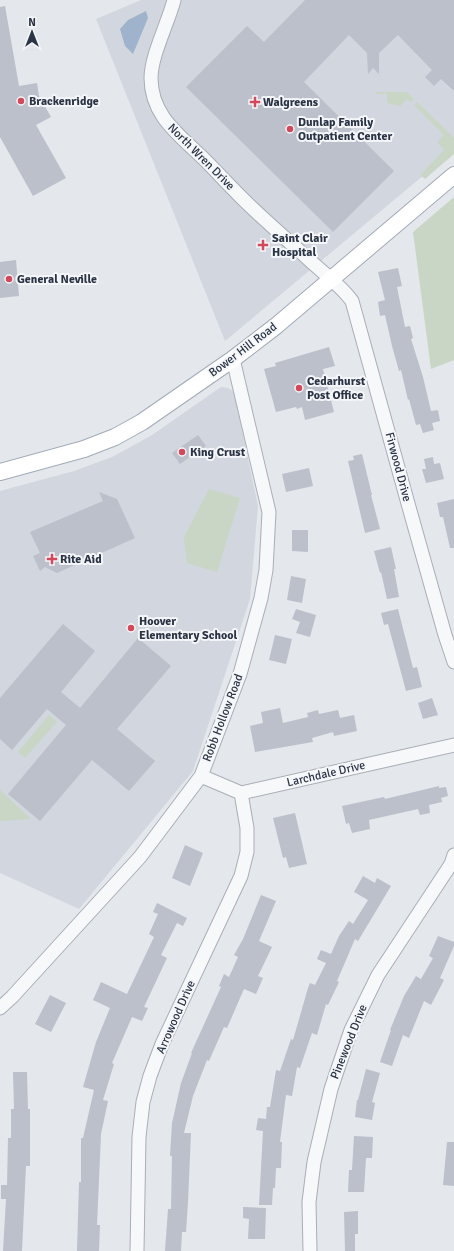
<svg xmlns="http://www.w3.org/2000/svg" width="454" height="1251" font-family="Signika,sans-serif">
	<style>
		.built { fill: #d2d6de }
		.green { fill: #c9d6c5 }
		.water { fill: #9fb4cc }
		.building { fill: #bbc0ca }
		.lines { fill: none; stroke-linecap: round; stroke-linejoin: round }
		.minor-casing { stroke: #a9aeb7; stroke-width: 15 }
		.major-casing { stroke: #a3abb8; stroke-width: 18 }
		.minor { stroke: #f7f8fa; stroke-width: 13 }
		.major { stroke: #fff; stroke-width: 16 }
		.poi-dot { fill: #d1495b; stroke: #f4f6f9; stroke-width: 1.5 }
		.labels { text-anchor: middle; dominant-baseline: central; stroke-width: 4; stroke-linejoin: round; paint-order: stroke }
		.poi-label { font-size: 12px; font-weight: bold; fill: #2b3445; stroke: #f4f6f9; text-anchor: start }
		.street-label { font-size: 12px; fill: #2b3445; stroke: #f4f6f9 }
	</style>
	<rect width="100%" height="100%" fill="#e4e7ec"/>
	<!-- built -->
	<path class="built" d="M141 0H454V150L225 341 96 19Z
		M221 387 228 388 234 392 258 506 250 599 193 771 79 909 0 873V491L74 471 112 457 152 435Z"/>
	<!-- green -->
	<path class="green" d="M376 92H405L408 93 414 99 411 102 407 99 400 106 387 103V94H376Z
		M417 102 454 138V154L425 179 420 175 444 150 438 143V141L444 135 414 105Z
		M454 197V360L431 369 413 232Z
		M209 489 240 498 217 572 187 563 184 537Z
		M49 715 57 722 25 758 18 752Z
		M0 790 31 819 0 821Z"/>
	<!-- water -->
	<path class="water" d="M146 11 148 18 133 54 125 46 120 29 128 20Z"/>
	<!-- building -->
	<path class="building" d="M305 0H454V91L441 79 434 86 425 77 432 70 398 35 379 53V74L373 68 368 74 367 53 349 35 304 82 394 171 333 232 186 87 247 26 264 42Z
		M5 6 19 86 37 83 39 96 51 117 36 125 66 178 33 196 0 137V7Z
		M16 260 19 296 0 298V262Z
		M398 268 402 286 397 287 405 327 410 326 413 338 411 339 423 377 431 411 438 410 440 421 432 423 434 430 423 433 420 424 416 425 409 399 408 400 401 370 399 371 392 346 385 315 380 316 378 302 385 300 378 272Z
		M329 347 335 366 323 369 334 412 305 420 302 407 297 409 296 407 276 412 264 369 276 366 275 363Z
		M198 435 206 446 180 464 172 453Z
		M362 454 372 495H371L380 529 365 533 348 461 354 460 353 456Z
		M433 457 434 464 440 463 444 479 426 483 422 469H426L424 459Z
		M309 468 313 486 286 492 282 474Z
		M99 492 117 499 135 538 57 573 45 567 40 571 33 556 40 553 30 532 103 501Z
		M454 499V548H450L443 517H440L437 503Z
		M292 530H308V552L292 551Z
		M391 547 396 569H394L399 597 387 599 381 572 380 573 374 551Z
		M291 576 306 579 302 603 287 600Z
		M296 609 316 615 310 637 296 633 300 622 292 619Z
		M398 609 413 668 417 667 422 687 406 691 388 624 384 625 381 613Z
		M63 624 95 651 61 692 80 708 138 638 171 666 117 729 155 761 129 791 92 760 40 821 8 794 66 725 47 709 12 750 0 739V698Z
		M275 635 292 639 286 664 269 660Z
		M432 698 438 715 423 719 418 703Z
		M280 708 283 723 308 717 307 713 318 710 319 714 338 710 340 718 354 715 357 731 334 736 333 732 312 738 313 742 255 752 250 726 263 723 261 712Z
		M439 786V788L446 787 448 796 441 798 442 802 429 805 430 813 420 815 418 809 369 820 370 829 352 833 349 823 346 824 342 806 384 797 385 799Z
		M295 813 307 864 289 868 286 857 283 858 273 818Z
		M185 845 203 853 190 886 172 878Z
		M363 876 375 883 377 878 391 886 358 941 355 939 337 981 339 982 328 1005 326 1004 317 1035 312 1033 300 1068 297 1067 292 1096 286 1095 280 1142H282L281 1168H276L275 1188H273L272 1205H259L263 1131 256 1130 258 1118 266 1119 267 1107H270L276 1070 280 1071 291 1039 293 1040 308 988 310 983 315 985 326 963 317 959 321 950 331 954 339 936 349 921 353 924 368 900 354 892Z
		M261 895 276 901 259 941 272 947 258 976 263 978 256 994 244 989 227 1028 224 1027 209 1061 207 1060 193 1096 184 1133H191L188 1202 186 1232H182L181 1251H165L168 1209H171L172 1156H170L172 1123 181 1083 192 1053H191L221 987 219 986 224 974 229 977 238 957 234 955 243 939Z
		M157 903 187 918 183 926 177 923 161 955 167 958 144 1007 148 1008 142 1021 132 1017 112 1063 114 1064 103 1100 108 1101 101 1134 97 1225H100L99 1251H77L79 1182H81V1138H83L94 1090 83 1087 96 1042 110 1008 93 1000 101 982 127 994 154 937 149 934 158 914 153 912Z
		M438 936 454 942V946L440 978 444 980 431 1005 424 1001 409 1038 403 1035 392 1066 380 1062 391 1030H390L404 996 416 976 421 979 433 958 429 956Z
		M50 995 66 1003 51 1032 35 1024Z
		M366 1069 380 1073 372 1102 375 1103 372 1120 355 1117 357 1100H358Z
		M13 1072H27L28 1109H30V1166H26L22 1251H3L6 1199H1V1185H7L8 1138H11V1109H14Z
		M354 1136 373 1137 372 1158H366L364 1192H348L349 1170H352Z
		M447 1142H454V1186L443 1185Z
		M243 1207 266 1208 265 1239H248L249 1219 243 1218Z
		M358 1211V1234H355V1251H345L344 1212Z"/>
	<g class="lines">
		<defs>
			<path id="minor" d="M174 0C168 23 151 56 151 78 151 117 181 136 206 161 216 171 225 181 235 191 257 214 281 234 304 255 320 271 339 283 352 301L407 500 445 635 454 662
				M201 776 241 793 454 745
				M0 1008 12 997 140 857 201 776 240 674 261 598 266 570 269 512 233 359
				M137 1251 139 1137 143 1102 150 1076 162 1044 241 876 247 852V828L241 793
				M310 1251 309 1202 314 1162 331 1089 351 1030 378 975 451 864 454 855"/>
			<path id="major" d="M0 472 84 449 115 437 142 422 233 359 276 326 454 175"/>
		</defs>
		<!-- minor casing -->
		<use href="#minor" class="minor-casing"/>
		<!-- major casing -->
		<use href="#major" class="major-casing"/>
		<!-- minor -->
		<use href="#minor" class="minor"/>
		<!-- major -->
		<use href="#major" class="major"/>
	</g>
	<!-- markers -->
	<g class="poi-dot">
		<circle cx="21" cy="101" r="4"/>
		<path d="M253 96h4v4h4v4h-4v4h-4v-4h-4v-4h4z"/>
		<circle cx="290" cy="129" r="4"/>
		<path d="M261 239h4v4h4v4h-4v4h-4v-4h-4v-4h4z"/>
		<circle cx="9" cy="279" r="4"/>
		<circle cx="299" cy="388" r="4"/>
		<circle cx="182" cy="452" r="4"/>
		<path d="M50 553h4v4h4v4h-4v4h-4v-4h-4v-4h4z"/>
		<circle cx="131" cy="628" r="4"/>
	</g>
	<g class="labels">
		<!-- poi labels -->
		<g class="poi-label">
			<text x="29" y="101">Brackenridge</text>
			<text x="263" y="102">Walgreens</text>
			<text x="298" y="122">Dunlap Family<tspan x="298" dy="14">Outpatient Center</tspan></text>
			<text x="272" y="238">Saint Clair<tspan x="272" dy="14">Hospital</tspan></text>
			<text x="17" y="279">General Neville</text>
			<text x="307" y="381">Cedarhurst<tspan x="307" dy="14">Post Office</tspan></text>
			<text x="190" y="452">King Crust</text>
			<text x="60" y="559">Rite Aid</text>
			<text x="139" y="621">Hoover<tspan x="139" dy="14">Elementary School</tspan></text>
		</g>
		<!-- street labels -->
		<g class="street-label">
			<text transform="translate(201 157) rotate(45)">North Wren Drive</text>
			<text transform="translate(243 350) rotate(-37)">Bower Hill Road</text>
			<text transform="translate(398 467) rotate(75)">Firwood Drive</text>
			<text transform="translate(223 718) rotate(-69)">Robb Hollow Road</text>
			<text transform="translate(326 774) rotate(-13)">Larchdale Drive</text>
			<text transform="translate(176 1017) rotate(-66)">Arrowood Drive</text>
			<text transform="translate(349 1042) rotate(-68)">Pinewood Drive</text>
		</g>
	</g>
	<!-- north arrow -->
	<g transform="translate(32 32)" stroke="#f4f6f9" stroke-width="3" paint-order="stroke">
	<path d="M0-3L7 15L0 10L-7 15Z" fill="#2b3445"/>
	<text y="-6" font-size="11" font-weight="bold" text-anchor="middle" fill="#2b3445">N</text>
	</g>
</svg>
